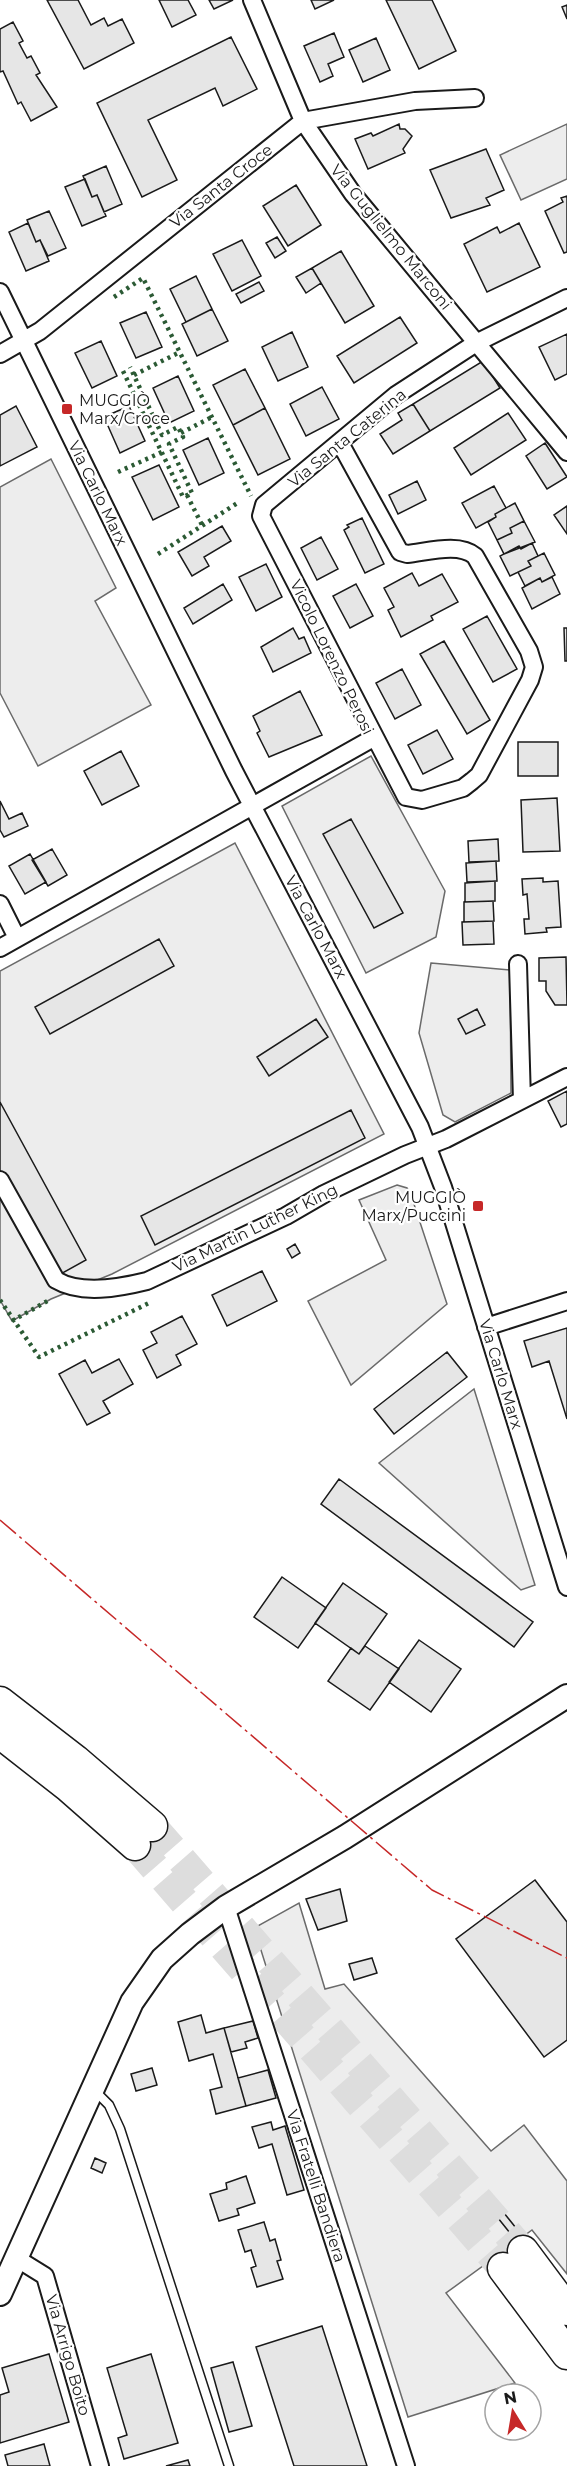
<svg xmlns="http://www.w3.org/2000/svg" width="567" height="2466" font-family="Montserrat,sans-serif">
	<style>
		.green { fill: #ededed; stroke: #6a6a6a; stroke-width: 1.5 }
		.building { fill: #e6e6e6; stroke: #1a1a1a; stroke-width: 1.5 }
		.lines { fill: none; stroke-linecap: round; stroke-linejoin: round }
		.highway-tunnel { stroke: #ddd; stroke-width: 30; stroke-dasharray: 30 15; stroke-linecap: butt }
		.lane-casing { stroke: #1a1a1a; stroke-width: 11 }
		.street-casing { stroke: #1a1a1a; stroke-width: 20 }
		.secondary-casing { stroke: #1a1a1a; stroke-width: 26 }
		.highway-casing { stroke: #1a1a1a; stroke-width: 33 }
		.lane { stroke: #fff; stroke-width: 8 }
		.street { stroke: #fff; stroke-width: 16 }
		.secondary { stroke: #fff; stroke-width: 22 }
		.highway { stroke: #fff; stroke-width: 30 }
		.hedge { stroke: #2b5a34; stroke-width: 4.5; stroke-dasharray: 3 4.5; stroke-linecap: butt }
		.power { stroke: #c62828; stroke-width: 1.5; stroke-dasharray: 21 4.5 3 4.5; stroke-linecap: butt }
		.poi-dot { fill: #c62828; stroke: #fff; stroke-width: 2 }
		.labels { text-anchor: middle; dominant-baseline: central; stroke-width: 4.5; stroke-linejoin: round; paint-order: stroke }
		.street-label { font-size: 16px; fill: #1a1a1a; stroke: #fff }
		.poi-label { font-size: 16px; fill: #1a1a1a; stroke: #fff; text-anchor: start }
	</style>
	<rect width="100%" height="100%" fill="#fff"/>
	<!-- green -->
	<path class="green" d="M567 124V179L521 200 500 155Z
		M51 459 116 588 95 601 151 705 38 766 0 693V487Z
		M371 756 445 891 436 937 366 973 282 806Z
		M235 843 384 1134 112 1274 51 1299 12 1321 0 1300V971Z
		M431 963 510 970 511 1093 455 1122 443 1115 419 1033Z
		M397 1185 407 1188 411 1195 447 1304 351 1385 308 1301 386 1260 359 1200Z
		M474 1389 535 1585 521 1590 379 1463Z
		M299 1903 325 1989 344 1984 491 2151 524 2125 567 2181V2274L532 2230 446 2293 515 2383 408 2417 254 1928Z"/>
	<!-- building -->
	<path class="building" d="M47 0H78L91 25 104 18 108 26 122 19 134 43 84 69Z
		M159 0H188L196 15 172 27Z
		M209 0H233L214 9Z
		M311 0H334L315 9Z
		M386 0H432L456 51 419 69Z
		M567 5V19L562 7Z
		M13 22 23 41 19 43 27 58 31 56 40 73 36 75 57 107 31 121 21 102 18 104 3 71 0 72V29Z
		M334 33 344 57 328 64 333 76 320 82 304 46Z
		M231 37 257 89 223 106 215 88 148 120 177 180 142 197 97 103Z
		M376 38 390 70 363 82 349 50Z
		M399 124 400 129H405L412 136 403 149 405 153 368 169 355 139 371 133 373 136Z
		M486 149 504 190 486 198 490 205 451 218 430 170Z
		M106 166 122 204 104 212 97 195 92 197 83 176Z
		M85 179 92 197 97 195 106 216 82 226 65 187Z
		M296 185 321 225 288 246 263 206Z
		M567 196V252L564 253 545 211 563 202 561 198Z
		M49 211 66 248 48 256 40 240 36 242 27 220Z
		M28 223 36 242 40 240 49 261 26 271 9 232Z
		M519 223 540 267 487 292 464 244 497 227 500 233Z
		M277 237 286 251 275 258 266 243Z
		M242 240 261 276 232 291 213 254Z
		M341 251 374 306 345 323 312 268Z
		M312 268 321 283 306 293 296 277Z
		M196 276 212 309 186 322 170 289Z
		M259 282 264 291 241 303 236 294Z
		M212 309 228 341 197 356 182 324Z
		M146 312 162 347 136 358 120 323Z
		M400 317 417 343 354 383 337 356Z
		M292 332 308 367 278 381 262 347Z
		M567 334V374L555 380 539 347Z
		M101 341 117 376 92 388 75 353Z
		M483 361 500 388 430 431 413 404Z
		M245 369 265 408 233 425 213 385Z
		M178 376 194 411 169 423 153 388Z
		M322 387 339 419 306 436 290 404Z
		M413 404 430 431 393 454 380 434 402 420 398 413Z
		M16 406 37 447 0 466V415Z
		M129 406 145 441 120 453 104 417Z
		M265 408 290 459 258 475 233 425Z
		M508 413 526 440 471 475 454 448Z
		M208 438 224 473 199 485 183 450Z
		M545 443 567 477 547 489 526 456Z
		M159 465 179 507 153 520 132 477Z
		M417 481 426 500 398 514 389 495Z
		M494 486 506 508 495 514 496 517 476 528 462 503Z
		M515 503 524 521 510 528 512 533 497 540 488 522 496 517 495 514Z
		M567 506V534L554 515Z
		M362 518 384 564 365 573 344 530 349 527 347 525Z
		M524 521 535 542 504 554 497 540 512 533 510 528Z
		M222 526 231 541 204 557 209 566 192 576 178 552Z
		M321 537 338 569 317 580 301 548Z
		M532 543 538 556 528 561 531 566 510 576 500 556 519 546 521 549Z
		M544 553 555 575 542 582 540 578 525 586 518 572 531 566 528 561Z
		M266 564 282 597 256 611 239 577Z
		M412 573 419 586 442 574 458 602 431 616 433 620 401 637 388 610 394 607 384 588Z
		M552 577 560 594 532 609 522 588 540 578 542 582Z
		M223 584 232 600 193 624 184 608Z
		M356 584 373 616 350 628 333 596Z
		M487 616 517 669 493 682 463 629Z
		M293 628 299 639 304 637 311 653 273 672 261 647Z
		M564 628H567V661H565Z
		M444 641 490 720 467 734 420 654Z
		M402 669 421 705 395 719 376 683Z
		M300 691 322 735 269 757 257 733 260 731 253 716Z
		M437 730 453 759 423 774 408 745Z
		M518 742H558V776H518Z
		M121 751 139 786 102 805 84 771Z
		M557 798 560 851 523 852 521 800Z
		M0 801 9 819 22 813 28 826 4 837 0 830Z
		M351 819 403 913 374 928 323 834Z
		M498 839 499 861 469 862 468 841Z
		M52 849 67 875 48 886 32 860Z
		M30 854 46 882 25 894 9 866Z
		M496 861 497 881 467 882 466 863Z
		M543 878V882L558 881 561 927 546 928 547 932 525 934 524 919H529L527 894 523 895 522 879Z
		M495 881V901L465 902V883Z
		M493 901 494 921 464 922V902Z
		M493 921 494 944 463 945 462 922Z
		M159 939 174 966 50 1034 35 1007Z
		M566 957 567 1005H555L546 991V981H539V958Z
		M477 1009 485 1025 466 1034 458 1019Z
		M316 1019 328 1037 269 1076 257 1057Z
		M567 1091V1124L561 1127 548 1101Z
		M0 1102 86 1260 57 1276 0 1171Z
		M351 1110 365 1138 155 1245 141 1216Z
		M295 1244 300 1253 292 1258 287 1249Z
		M262 1271 277 1301 227 1326 212 1295Z
		M182 1316 197 1344 176 1355 181 1365 157 1378 143 1350 157 1343 151 1332Z
		M567 1328V1419L549 1361 532 1367 524 1341Z
		M447 1352 467 1377 394 1434 374 1409Z
		M119 1359 133 1384 103 1401 110 1413 87 1425 59 1374 85 1360 92 1373Z
		M339 1479 533 1622 514 1647 321 1504Z
		M282 1577 326 1608 298 1648 254 1617Z
		M343 1583 387 1614 359 1654 315 1623Z
		M419 1640 461 1669 431 1712 389 1682Z
		M365 1646 399 1669 370 1710 328 1681 351 1648 359 1654Z
		M535 1880 567 1922V2040L544 2057 456 1939Z
		M340 1889 347 1921 318 1930 306 1899Z
		M372 1958 377 1973 354 1980 349 1964Z
		M201 2015 206 2033 224 2028 246 2106 216 2114 210 2090 222 2087 213 2054 189 2061 178 2022Z
		M253 2021 258 2038 245 2042 247 2048 231 2052 224 2028Z
		M152 2068 157 2085 136 2091 131 2074Z
		M268 2070 276 2098 246 2106 238 2078Z
		M271 2122 273 2130 285 2126 304 2190 287 2195 272 2144 259 2148 252 2127Z
		M95 2158 106 2163 102 2173 91 2168Z
		M246 2176 255 2203 237 2209 239 2215 219 2221 210 2194 227 2189 226 2183Z
		M500 2208 520 2233 514 2238 494 2213Z
		M264 2222 270 2241 275 2239 281 2260 277 2261 283 2279 257 2287 251 2268 256 2266 251 2250 245 2252 238 2230Z
		M322 2326 367 2466H294L256 2347Z
		M49 2354 69 2422 0 2443V2395L9 2392 2 2368Z
		M151 2354 178 2443 124 2459 118 2438 127 2435 107 2368Z
		M233 2362 252 2426 229 2432 211 2368Z
		M44 2444 50 2466H8L5 2455Z
		M188 2460 190 2466H166Z"/>
	<g class="lines">
		<!-- highway-tunnel -->
		<path class="highway-tunnel" d="M152 1826 523 2251
			M135 1845 503 2268"/>
		<defs>
			<path id="lane" d="M94 2090 109 2105 120 2129 229 2466"/>
			<path id="street" d="M252 0 303 121 353 194 567 452
				M0 292 234 771 420 1127 443 1187 567 1587
				M0 354 40 331 303 121 415 101 475 98
				M340 443 400 552 407 554C427 552 459 542 475 556L529 651 534 667 530 680 479 775 472 781 463 788 422 800 406 797 375 737
				M0 904 17 938
				M0 948 375 737 261 516 264 505 396 395 476 343 567 298
				M518 964 522 1100
				M0 1180 56 1280C81 1295 119 1288 147 1281L286 1216 324 1194 405 1155 446 1139 567 1077
				M486 1327 567 1301
				M226 1907 406 2466
				M16 2258 45 2276 100 2466"/>
			<path id="secondary" d="M0 2294 132 2002 162 1959 190 1934 226 1907 345 1837 567 1696"/>
			<path id="highway" d="M0 1702 75 1760 152 1826
				M0 1733 69 1787 135 1845
				M523 2251 567 2310
				M503 2268 567 2354"/>
		</defs>
		<!-- lane casing -->
		<use href="#lane" class="lane-casing"/>
		<!-- street casing -->
		<use href="#street" class="street-casing"/>
		<!-- secondary casing -->
		<use href="#secondary" class="secondary-casing"/>
		<!-- highway casing -->
		<use href="#highway" class="highway-casing"/>
		<!-- lane -->
		<use href="#lane" class="lane"/>
		<!-- street -->
		<use href="#street" class="street"/>
		<!-- secondary -->
		<use href="#secondary" class="secondary"/>
		<!-- highway -->
		<use href="#highway" class="highway"/>
		<!-- hedge -->
		<path class="hedge" d="M114 297 143 278 251 496
			M123 371 183 497 192 493 169 444 183 437 178 427 162 435 130 367
			M134 375 180 352
			M181 433 212 417
			M118 472 162 452
			M187 495 202 525
			M158 554 239 502
			M0 1300 39 1357 149 1303
			M12 1321 51 1299"/>
		<!-- power -->
		<path class="power" d="M0 1520 432 1890 567 1958"/>
	</g>
	<!-- markers -->
	<g class="poi-dot">
		<rect x="61" y="403" width="12" height="12" rx="3"/>
		<rect x="472" y="1200" width="12" height="12" rx="3"/>
	</g>
	<g class="labels">
		<!-- street labels -->
		<g class="street-label">
			<text transform="translate(221 186) rotate(-38)">Via Santa Croce</text>
			<text transform="translate(391 237) rotate(51)">Via Guglielmo Marconi</text>
			<text transform="translate(347 438) rotate(-39)">Via Santa Caterina</text>
			<text transform="translate(98 493) rotate(64)">Via Carlo Marx</text>
			<text transform="translate(332 657) rotate(64)">Vicolo Lorenzo Perosi</text>
			<text transform="translate(316 927) rotate(62)">Via Carlo Marx</text>
			<text transform="translate(255 1228) rotate(-26)">Via Martin Luther King</text>
			<text transform="translate(501 1374) rotate(73)">Via Carlo Marx</text>
			<text transform="translate(316 2186) rotate(72)">Via Fratelli Bandiera</text>
			<text transform="translate(68 2355) rotate(74)">Via Arrigo Boito</text>
		</g>
		<!-- poi labels -->
		<g class="poi-label">
			<text x="79" y="400">MUGGIÒ<tspan x="79" dy="18">Marx/Croce</tspan></text>
			<text x="466" y="1197" text-anchor="end">MUGGIÒ<tspan x="466" dy="18">Marx/Puccini</tspan></text>
		</g>
	</g>
	<!-- north arrow -->
	<g transform="translate(513 2412) rotate(349)"><circle r="28" fill="#ffffff" stroke="#a3a3a3" stroke-width="1.5"/>
	<path d="M0-4.5L10 22L0 15L-10 22Z" fill="#c62828"/>
	<text y="-9" font-size="16" font-weight="bold" text-anchor="middle" fill="#1a1a1a">N</text>
	</g>
</svg>
